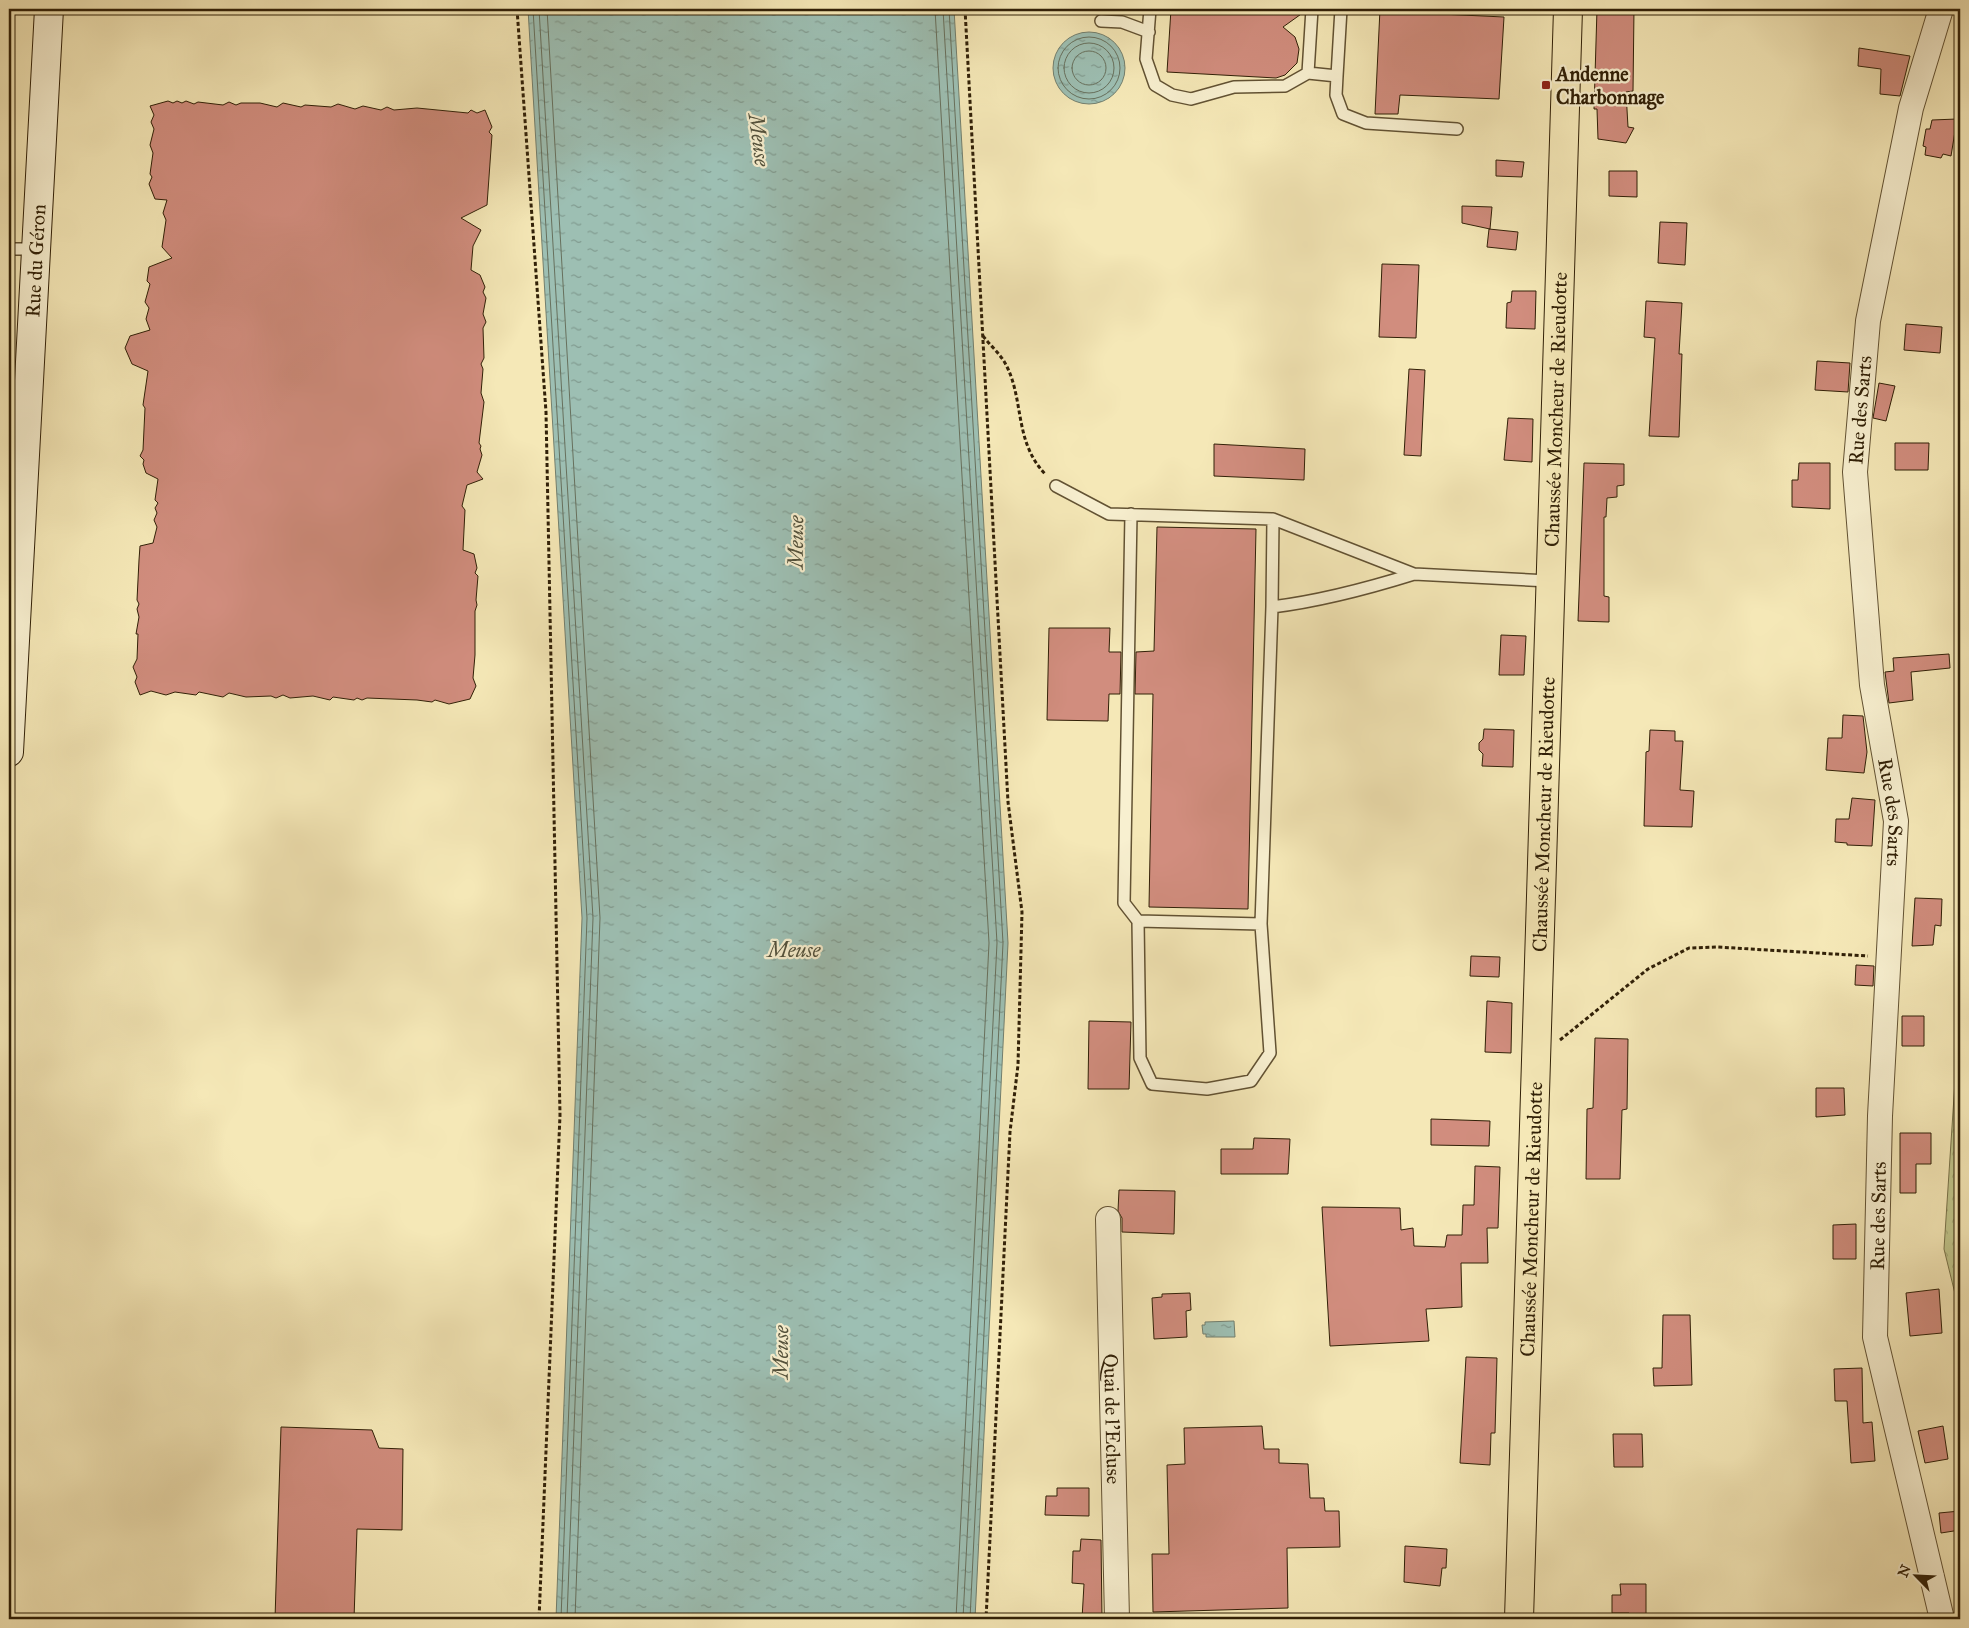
<svg xmlns="http://www.w3.org/2000/svg" width="1969" height="1628" font-family="'IM FELL Great Primer',serif">
	<style>
		.forest { fill: url(#forest-crowns); stroke: #787249 }
		.water { fill: url(#water-ripples); stroke: #727f6e }
		.lines { fill: none; stroke-linecap: round; stroke-linejoin: round }
		.shore { stroke: #67705d; stroke-width: 1 }
		.building { fill: #d18d7e; stroke: #312007 }
		.service-casing { stroke: #625233; stroke-width: 14 }
		.minor-casing { stroke: #625233; stroke-width: 26 }
		.secondary-casing { stroke: #312007; stroke-width: 30 }
		.primary-casing { stroke: #312007; stroke-width: 30 }
		.path { stroke: #312007; stroke-width: 3; stroke-dasharray: 4 2.5; stroke-linecap: butt }
		.service { stroke: #f8f0d0; stroke-width: 11 }
		.minor { stroke: #f8f0d0; stroke-width: 24 }
		.secondary { stroke: #f8f0d0; stroke-width: 28 }
		.primary { stroke: #f5e8b7; stroke-width: 28 }
		.poi-dot { fill: #8f2418; stroke: #f8f0d0; stroke-width: 2 }
		.labels { text-anchor: middle; dominant-baseline: central; stroke-width: 4.5; stroke-linejoin: round; paint-order: stroke }
		.poi-label { font-size: 20px; font-weight: bold; fill: #312007; stroke: #f8f0d0; text-anchor: start }
		.street-label { font-size: 20px; fill: #312007; stroke: #f8f0d0 }
		.water-label { font-size: 21px; font-style: italic; fill: #51503b; stroke: #f8f0d0 }
	</style>
	<defs>
		<pattern id="forest-crowns" width="20" height="18" patternUnits="userSpaceOnUse" patternTransform="scale(1.25)"><rect width="20" height="18" fill="#c0c58b"/><path d="M2 6a3 3 0 1 1 6 0M12 15a3 3 0 1 1 6 0" fill="none" stroke="#a5a976"/></pattern>
		<pattern id="water-ripples" width="26" height="14" patternUnits="userSpaceOnUse" patternTransform="scale(1.25)"><rect width="26" height="14" fill="#9dbfb3"/><path d="M2 4q2-2 4 0t4 0M15 11q2-2 4 0t4 0" fill="none" stroke="#819b90"/></pattern>
	</defs>
	<rect width="100%" height="100%" fill="#f5e8b7"/>
	<filter id="stains"><feTurbulence type="fractalNoise" baseFrequency=".004" numOctaves="4"/><feColorMatrix values="0 0 0 0 .2 0 0 0 0 .09 0 0 0 0 .02 0 0 0 .5 -.17"/></filter>
	<radialGradient id="worn" r=".72"><stop offset=".6" stop-color="#630" stop-opacity="0"/><stop offset="1" stop-color="#630" stop-opacity=".3"/></radialGradient>
	<!-- forest -->
	<path class="forest" d="M1960 1005V1314L1944 1249Z"/>
	<!-- water -->
	<path class="water" d="M528 9H954L1008 943 975 1619H556L582 918Z
		M1053 68a36 36 0 1 1 72 0a36 36 0 1 1-72 0Z
		M1234 1321 1235 1337H1206V1334H1203L1202 1325H1205V1322Z"/>
	<g class="lines">
		<!-- shore -->
		<path class="shore" d="M533 9 587 918 561 1619
			M539 9 593 918 567 1619
			M547 9 600 918 575 1619
			M935 9 989 943 956 1619
			M943 9 997 943 963 1619
			M949 9 1003 943 970 1619
			M1058 68a31 31 0 1 1 62 0a31 31 0 1 1-62 0Z
			M1064 68a25 25 0 1 1 50 0a25 25 0 1 1-50 0Z
			M1072 68a17 17 0 1 1 34 0a17 17 0 1 1-34 0Z"/>
	</g>
	<!-- building -->
	<path class="building" d="M1171 9H1304V12L1283 27 1295 37 1299 49 1297 63 1285 75 1276 78 1167 72Z
		M1380 9H1418L1419 13 1504 17 1499 99 1400 95 1398 114H1375Z
		M1597 9H1634L1633 91 1626 92 1628 127 1634 128 1626 143 1598 139 1597 109H1594Z
		M1859 48 1910 56 1900 96 1880 94 1881 69 1858 66Z
		M168 101 173 103 177 101 182 103 186 101 194 104 198 102 223 105 229 102 236 105 241 103H260L277 107 283 103 301 107 305 105 331 107 338 104 355 109 363 106 381 110 387 107 394 110 417 108 468 113 471 110 477 113 485 110 492 127 489 132 492 135 487 205 461 218 481 230 473 246 471 270 480 275 485 287 483 292 486 298 483 314 486 322 483 328 484 358 481 364 483 369 481 393 484 402 479 443 481 446 480 449 482 455 477 472 483 479 467 485 462 506 465 510 463 550 474 554 477 568 475 573 478 576 476 600 477 605 475 611V655L473 678 476 686 470 699 449 704 435 700 432 702 417 700 367 698 362 700 357 698 354 700 333 697 330 700 313 696 290 698 283 695 276 698 271 696 246 697 229 693 223 697 199 692 196 695 175 692 166 695 151 691 140 695 135 682 137 677 133 667 137 659 138 634H136L139 617 137 609 139 604 137 600 139 560 140 546 153 543 157 527 154 520 157 513 155 508 158 503 155 500 158 479 146 473 143 464 144 460 140 456 143 450 145 408 143 405 148 371 132 364 125 348 130 336 150 330 146 319 149 308 145 302 150 284 147 281 149 267 172 258 162 247 166 220 163 213 167 200 155 199 149 184 152 177 150 174 153 153 150 145 154 129 151 122 154 115 150 106Z
		M1957 119 1951 156 1943 154 1941 158 1925 155 1926 147 1923 146 1926 129H1930L1932 120Z
		M1496 160 1524 162 1522 177 1496 176Z
		M1609 171H1637V197L1609 196Z
		M1462 206 1492 207 1490 229 1462 223Z
		M1660 222 1687 223 1685 265 1658 263Z
		M1489 229 1518 232 1516 250 1487 247Z
		M1382 264 1419 265 1416 338 1379 337Z
		M1512 291H1536L1535 329 1506 328 1507 303 1511 302Z
		M1646 301 1682 303 1679 354H1682L1679 437 1649 436 1655 338 1644 337Z
		M1906 324 1942 327 1940 353 1904 350Z
		M1817 361 1850 363 1848 392 1815 390Z
		M1409 369 1425 370 1421 456 1404 455Z
		M1879 383 1895 386 1886 421 1873 418Z
		M1508 418 1533 419 1532 462 1504 460Z
		M1895 443H1929L1928 470H1895Z
		M1214 444 1305 449 1304 480 1214 476Z
		M1584 463 1624 464V485L1617 486V497L1607 498 1606 517H1604V596L1609 597V622L1578 621Z
		M1799 463H1830V509L1792 507V480H1798Z
		M1157 527 1256 529 1248 909 1149 907 1153 694H1135L1136 652 1154 651Z
		M1049 628H1110L1109 652H1121L1120 694H1109L1108 721 1047 720Z
		M1501 635 1526 636 1524 675H1499Z
		M1949 654 1950 668 1911 672 1913 700 1889 703 1885 672 1894 671 1893 658Z
		M1843 715 1863 716 1867 752 1864 773 1826 770 1828 738H1842Z
		M1484 729 1514 730 1513 767 1482 766 1483 754 1479 750V743L1483 739Z
		M1650 730 1675 731V741H1683L1680 790 1694 791 1692 827 1644 826 1646 752 1649 751Z
		M1852 798 1875 800 1872 846 1847 845V843L1835 842 1836 819H1849Z
		M1915 898 1942 899 1941 926 1935 925 1933 945 1912 946Z
		M1471 956 1500 957 1499 977 1470 976Z
		M1856 965 1874 966 1873 986 1855 985Z
		M1487 1001 1512 1003 1511 1053 1485 1052Z
		M1902 1016H1924V1046H1902Z
		M1089 1021 1131 1022 1129 1089H1088Z
		M1595 1038 1628 1039 1627 1109 1622 1110 1620 1179H1586L1587 1109 1593 1108Z
		M1816 1088H1844L1845 1115 1816 1117Z
		M1431 1119 1490 1121 1489 1146 1431 1145Z
		M1900 1133H1931V1164H1916V1193H1900Z
		M1254 1138 1290 1139 1288 1174H1221V1149H1253Z
		M1475 1166 1500 1167 1498 1228H1487L1488 1263H1461L1462 1307 1426 1309 1429 1341 1330 1346 1322 1207 1400 1208 1401 1230 1413 1228 1414 1246 1445 1247 1447 1235H1462L1463 1205H1474Z
		M1119 1190 1175 1191 1174 1234 1122 1232V1218L1118 1211Z
		M1856 1224V1259H1833V1225Z
		M1939 1289 1942 1333 1910 1336 1906 1293Z
		M1190 1293 1191 1310 1186 1311 1187 1337 1154 1339 1152 1298 1162 1297V1294Z
		M1663 1315H1690L1692 1385 1654 1386 1653 1368H1662Z
		M1466 1357 1497 1358 1495 1433H1491L1490 1465 1460 1463Z
		M1862 1368 1863 1423 1872 1422 1875 1461 1851 1463 1847 1401H1835L1834 1369Z
		M1262 1426 1264 1449H1279V1463L1308 1464 1310 1498H1324L1325 1511H1339L1340 1547 1287 1548 1288 1608 1153 1612 1152 1554H1169L1167 1465 1185 1464 1184 1428Z
		M1943 1426 1948 1459 1925 1463 1918 1431Z
		M281 1427 372 1430 379 1448 403 1449 402 1530 357 1529 354 1619H275Z
		M1613 1434H1642L1643 1467H1614Z
		M1057 1488H1089V1516L1045 1515 1046 1496H1057Z
		M1960 1511V1530L1941 1533 1939 1513Z
		M1081 1539 1101 1540 1102 1619H1082L1084 1584 1072 1583 1073 1551H1080Z
		M1405 1546 1447 1549 1446 1568H1442L1440 1586 1404 1582Z
		M1620 1584H1646V1619H1629V1613H1612V1595H1621Z"/>
	<g class="lines">
		<defs>
			<path id="service" d="M1150 9 1146 59 1155 85 1172 95 1191 99 1234 87 1285 86 1308 73 1337 76 1336 95 1343 114 1366 123 1457 129
				M1101 21 1122 22 1149 32
				M1308 73 1312 9
				M1337 76 1341 9
				M9 249H36
				M1056 486 1109 514 1273 519 1414 574 1549 581
				M1131 514 1124 903 1138 921 1261 924 1272 607
				M1273 519 1272 607C1321 601 1366 589 1414 574
				M1138 921 1140 1058 1152 1084 1207 1089 1251 1081 1270 1053 1261 924"/>
			<g id="minor">
				<path id="s1" d="M1941 9 1911 108 1868 321 1855 472 1872 685 1896 821 1880 1116 1875 1337 1942 1619"/>
				<path id="s2" d="M1108 1219 1117 1619"/>
			</g>
			<g id="secondary">
				<path id="s3" d="M9 752 49 9"/>
			</g>
			<g id="primary">
				<path id="s4" d="M1519 1619 1568 9"/>
			</g>
		</defs>
		<!-- service casing -->
		<use href="#service" class="service-casing"/>
		<!-- minor casing -->
		<use href="#minor" class="minor-casing"/>
		<!-- secondary casing -->
		<use href="#secondary" class="secondary-casing"/>
		<!-- primary casing -->
		<use href="#primary" class="primary-casing"/>
		<!-- path -->
		<path class="path" d="M517 9 546 412 560 1115 539 1619
			M965 9 1008 802 1022 912 1018 1065 1010 1132 986 1619
			M983 336C990 345 1000 354 1005 363 1025 399 1013 441 1046 475
			M1560 1040 1648 969 1689 948 1717 947 1868 956"/>
		<!-- service -->
		<use href="#service" class="service"/>
		<!-- minor -->
		<use href="#minor" class="minor"/>
		<!-- secondary -->
		<use href="#secondary" class="secondary"/>
		<!-- primary -->
		<use href="#primary" class="primary"/>
	</g>
	<!-- markers -->
	<rect class="poi-dot" x="1541" y="80" width="10" height="10" rx="2.5"/>
	<g class="labels">
		<!-- poi labels -->
		<g class="poi-label">
			<text x="1556" y="74">Andenne<tspan x="1556" dy="23">Charbonnage</tspan></text>
		</g>
		<!-- street labels -->
		<g class="street-label">
			<text stroke="none"><textPath href="#s3" startOffset="492">Rue du Géron</textPath></text>
			<text stroke="none"><textPath href="#s4" startOffset="1210">Chaussée Moncheur de Rieudotte</textPath></text>
			<text transform="translate(1860 410) rotate(-85)">Rue des Sarts</text>
			<text stroke="none"><textPath href="#s1" startOffset="815">Rue des Sarts</textPath></text>
			<text stroke="none"><textPath href="#s4" startOffset="805">Chaussée Moncheur de Rieudotte</textPath></text>
			<text transform="translate(1878 1216) rotate(-89)">Rue des Sarts</text>
			<text stroke="none"><textPath href="#s4" startOffset="400">Chaussée Moncheur de Rieudotte</textPath></text>
			<text stroke="none"><textPath href="#s2" startOffset="200">Quai de l'Ecluse</textPath></text>
		</g>
		<!-- water labels -->
		<g class="water-label">
			<text transform="translate(759 140) rotate(83)">Meuse</text>
			<text transform="translate(796 542) rotate(-89)">Meuse</text>
			<text x="794" y="950">Meuse</text>
			<text transform="translate(781 1352) rotate(-89)">Meuse</text>
		</g>
	</g>
	<!-- margin -->
	<rect width="1969" height="1628" fill="none" stroke="#f5e8b7" stroke-width="30"/>
	<rect x="10" y="10" width="1949" height="1608" fill="none" stroke="#312007" stroke-width="2.5"/>
	<rect x="15" y="15" width="1939" height="1598" fill="none" stroke="#312007"/>
	<!-- north arrow -->
	<g transform="translate(1916 1576) rotate(294)" stroke="#f8f0d0" stroke-width="4" paint-order="stroke">
	<path d="M0-4L9 19L0 12L-9 19Z" fill="#312007"/>
	<text y="-8" font-size="14" font-weight="bold" text-anchor="middle" fill="#312007">N</text>
	</g>
	<rect width="100%" height="100%" filter="url(#stains)"/>
	<rect width="100%" height="100%" fill="url(#worn)"/>
</svg>
